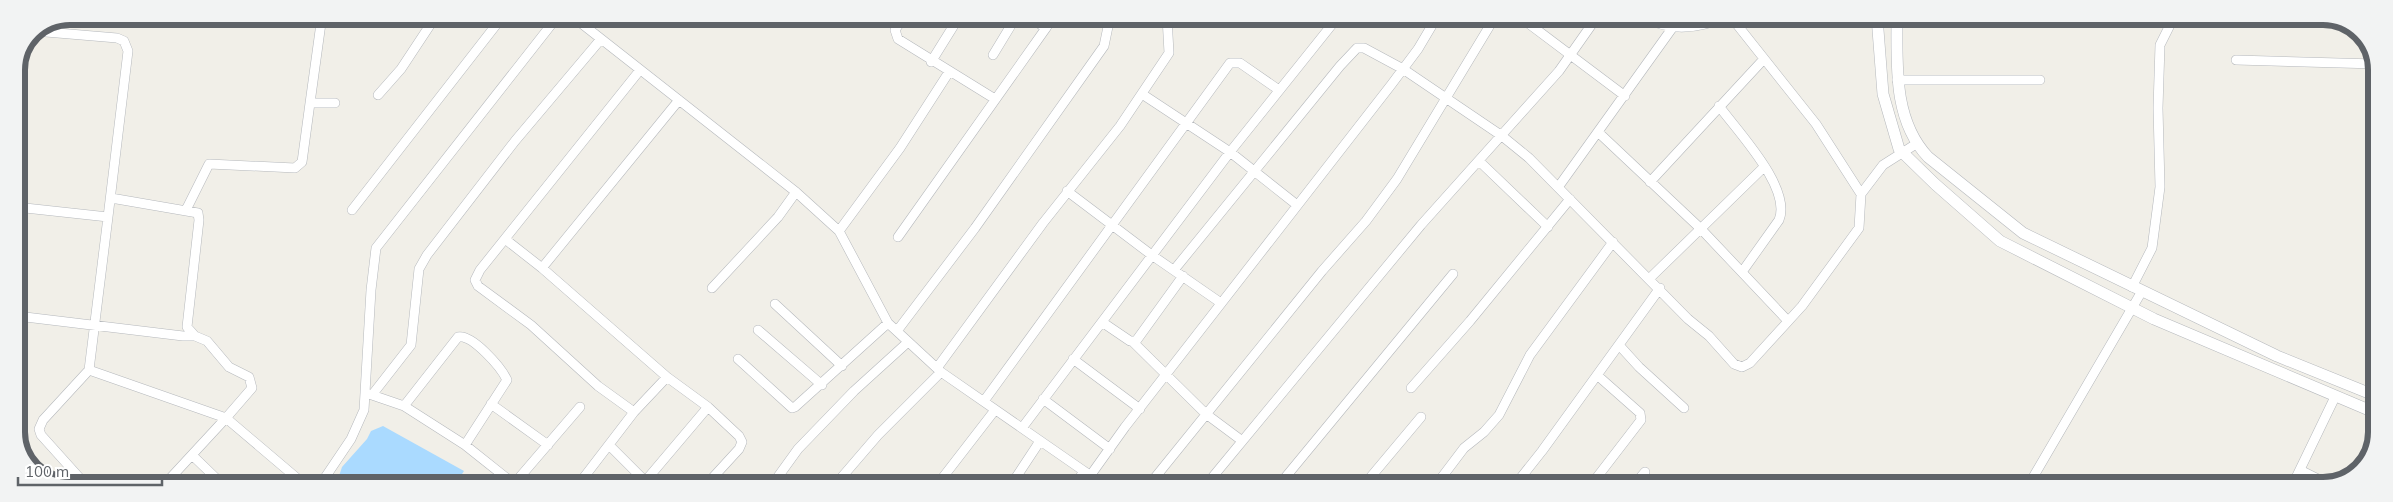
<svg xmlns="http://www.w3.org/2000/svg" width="2393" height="502" font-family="Mulish,sans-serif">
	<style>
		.water { fill: #aadaff }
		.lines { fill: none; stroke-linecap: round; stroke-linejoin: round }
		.minor-casing { stroke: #b5b8bc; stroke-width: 10 }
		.tertiary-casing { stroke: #b5b8bc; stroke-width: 12 }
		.minor { stroke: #fff; stroke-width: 9 }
		.tertiary { stroke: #fff; stroke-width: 11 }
		.rim { fill: none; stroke: #5f6368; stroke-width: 6 }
	</style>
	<rect width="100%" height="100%" fill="#f1efe8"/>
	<!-- water -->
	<path class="water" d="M383 426 464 471 455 485H336L342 467 367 439 371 431Z"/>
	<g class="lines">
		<defs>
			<path id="minor" d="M572 16 796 192 839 231 888 323 941 372 1104 485
				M904 17 895 30 898 39 995 99
				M1029 17 1046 28 1052 17
				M1520 17 1625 96
				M1644 17C1672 33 1698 28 1727 17
				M1731 17 1816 124 1861 194 1883 165 1916 144
				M993 55 1016 17
				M2236 60 2376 64
				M931 62 959 17
				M1897 80H2040
				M1142 94 1230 152 1297 205
				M378 95 401 69 436 16
				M310 103 322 16
				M1719 106C1738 132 1792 188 1779 220L1742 272
				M1599 133 1701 229 1788 321
				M1479 161 1548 227
				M1650 182 1763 60
				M1559 186 1673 27
				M1067 191 1153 256 1221 303
				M16 207 108 217 128 51 124 41 117 38 34 31
				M186 210 209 164 295 168 302 162 310 103H335
				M352 210 503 16
				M839 231 900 148 949 72
				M898 237 1046 28
				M505 239 542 268 667 377 708 407 739 436 742 442 739 449 706 485
				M542 268 679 100
				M1174 270 1340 66 1357 48H1364L1403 69 1502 136 1529 158 1688 319 1709 336 1734 364 1742 367 1750 363 1802 306 1859 228 1861 194
				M1650 278 1764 167
				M2132 287 2152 248 2160 187 2158 108 2160 45 2174 17
				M712 288 778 217 796 192
				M775 304 842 366
				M17 316 183 336H195
				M1102 322 1130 341H1136L1183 276
				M758 330 822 385
				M897 331 975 228 1104 46 1110 17
				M1133 342 1206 414 1241 440
				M1619 345 1639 367 1684 408
				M738 359 792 408 795 407 888 323
				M1073 359 1140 409
				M937 368 1043 223 1120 126 1169 53 1167 17
				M89 370 226 418 252 388 249 377 229 367 207 341 195 336 187 327 199 220 198 213 111 198
				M1411 388 1470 321 1570 199
				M369 394 404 406 465 445 514 484
				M372 395 411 345 419 269 427 255 515 141 601 39
				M1043 399 1110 449
				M984 401 1230 63H1240L1279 90
				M491 404 548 445
				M404 406 458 337C472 334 501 367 507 380L465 445
				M634 412 598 386 531 325 478 286 475 280 480 270 640 70
				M1022 428 1230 152 1338 17
				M609 445 649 485
				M192 455 223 485
				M2300 470 2328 484
				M1090 476 1125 427 1391 85 1418 49 1437 17
				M86 485 41 435 39 429 43 420 89 370 108 217
				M164 485 226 418 305 485
				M320 485 351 439 364 410 371 290 376 248 558 16
				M513 485 580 407
				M578 485 634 412 667 377
				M642 485 708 407
				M772 485 798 449 854 391 908 342
				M835 485 878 435 941 372
				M937 485 995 410
				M1011 485 1040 441
				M1075 485 1084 471
				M1149 485 1322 271 1366 221 1397 179 1495 17
				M1206 485 1421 225 1559 71 1597 17
				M1279 485 1453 274
				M1364 485 1421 417
				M1436 485 1464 448 1484 432 1499 415 1530 355 1613 242
				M1515 485 1542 451 1660 288
				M1591 485 1641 420 1640 413 1597 375
				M1634 485 1645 472
				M2028 486 2142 291
				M2292 486 2335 397"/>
			<path id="tertiary" d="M1877 17 1883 94 1899 149 1935 184 2000 241 2154 319 2376 413
				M1897 17C1897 65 1893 120 1928 157L2023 233 2277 356 2376 396"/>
		</defs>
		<!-- minor casing -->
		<use href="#minor" class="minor-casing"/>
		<!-- tertiary casing -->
		<use href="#tertiary" class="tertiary-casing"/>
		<!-- minor -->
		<use href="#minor" class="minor"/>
		<!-- tertiary -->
		<use href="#tertiary" class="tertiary"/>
	</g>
	<!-- crop -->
	<path d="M0 0H2393V502H0ZM70 25H2323A45 45 0 0 1 2368 70V432A45 45 0 0 1 2323 477H70A45 45 0 0 1 25 432V70A45 45 0 0 1 70 25Z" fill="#f2f3f3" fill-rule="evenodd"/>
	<path class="rim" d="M70 25H2323A45 45 0 0 1 2368 70V432A45 45 0 0 1 2323 477H70A45 45 0 0 1 25 432V70A45 45 0 0 1 70 25Z"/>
	<!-- scale -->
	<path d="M18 477v8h144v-8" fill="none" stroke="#5f6368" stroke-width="2.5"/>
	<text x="25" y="477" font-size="15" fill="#5f6368" stroke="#ffffff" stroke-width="4" paint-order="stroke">100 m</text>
</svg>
